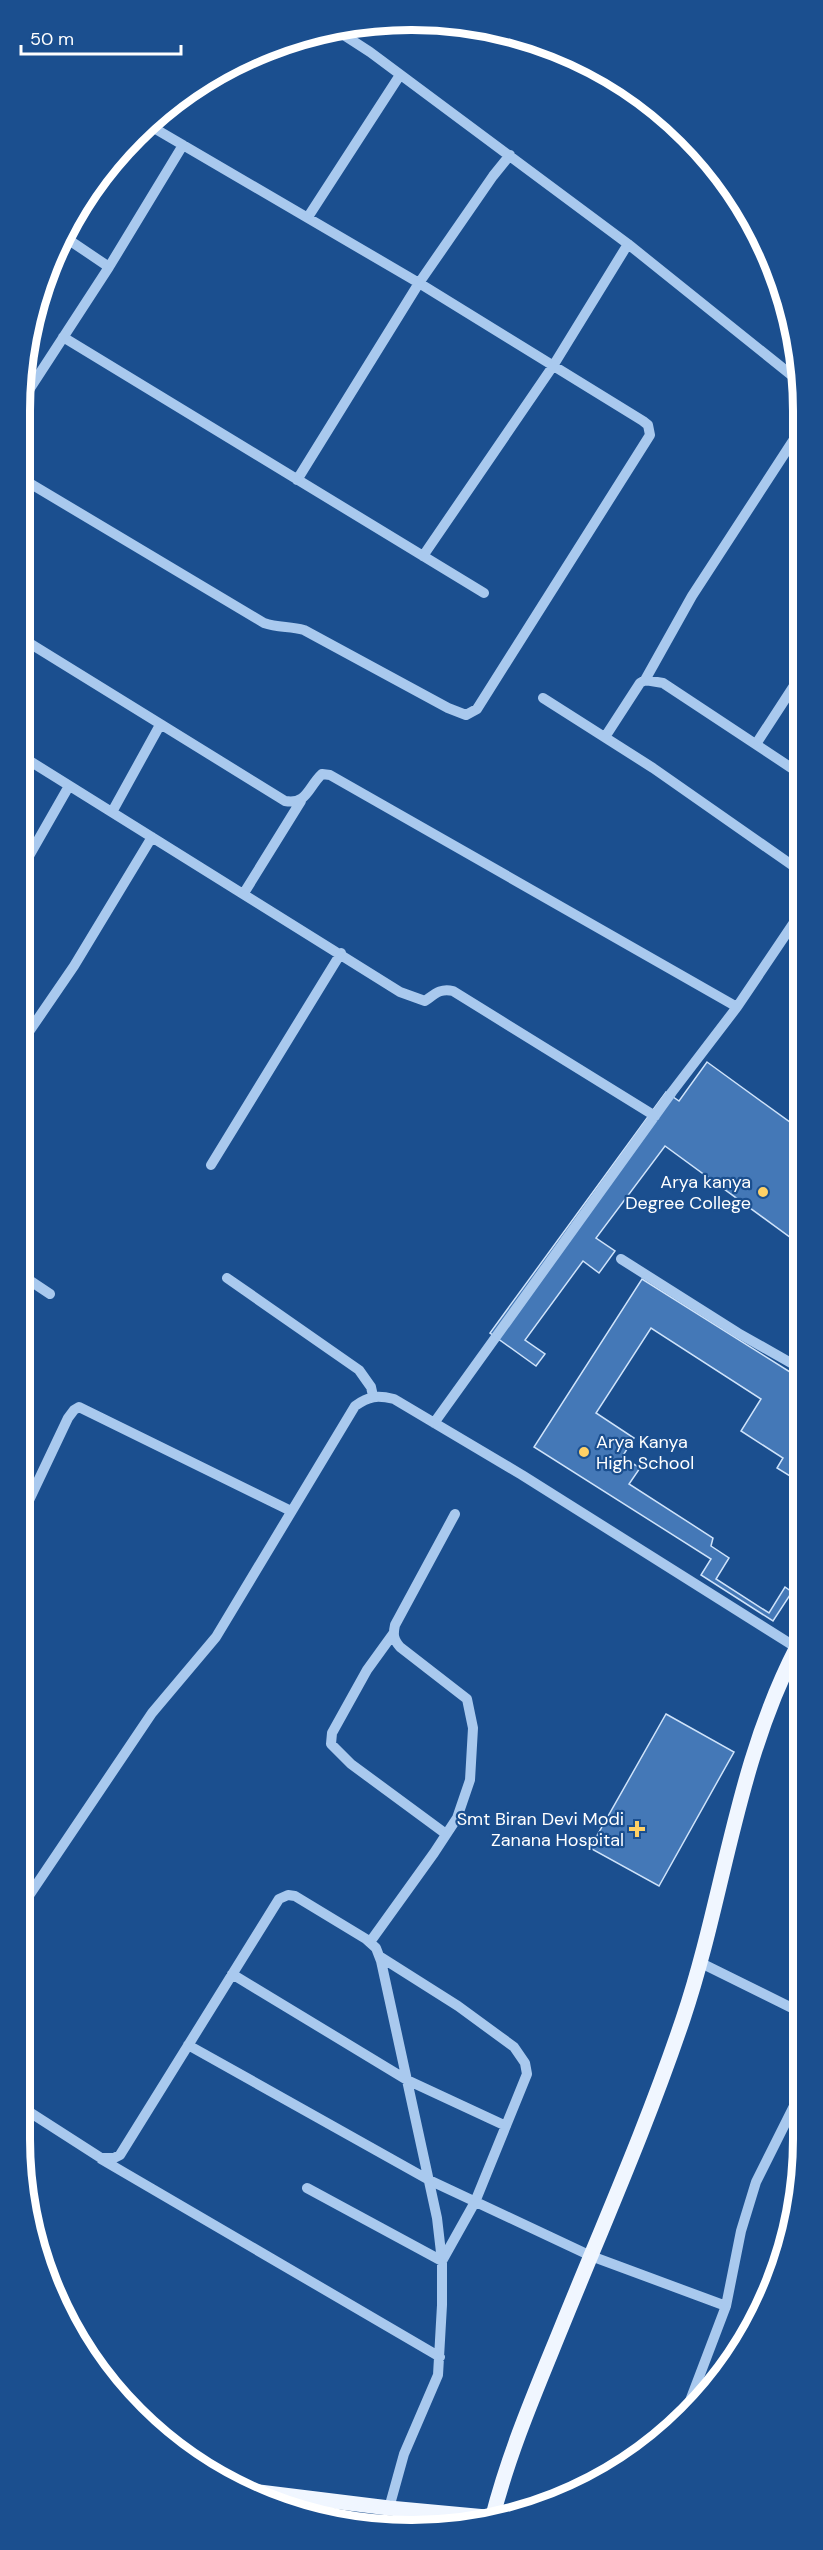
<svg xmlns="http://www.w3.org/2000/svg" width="823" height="2550" font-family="'DM Sans',sans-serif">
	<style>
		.building { fill: #4478b7; stroke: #cfe3fa; stroke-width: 1.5 }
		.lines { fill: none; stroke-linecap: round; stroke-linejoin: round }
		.minor { stroke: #a9c9ee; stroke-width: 10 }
		.major { stroke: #f0f6ff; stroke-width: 15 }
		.poi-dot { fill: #ffd166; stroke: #1b4f8f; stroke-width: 2 }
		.labels { text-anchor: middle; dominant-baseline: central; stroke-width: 4.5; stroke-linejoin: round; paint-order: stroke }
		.poi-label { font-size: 18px; fill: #fff; stroke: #1b4f8f; text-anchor: end }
		.rim { fill: none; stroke: #fff; stroke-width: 8 }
	</style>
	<rect width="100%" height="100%" fill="#1b4f8f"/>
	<!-- building -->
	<path class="building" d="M707 1062 798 1128V1243L665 1146 596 1238 615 1251 599 1273 583 1261 525 1340 545 1354 536 1366 490 1333 666 1092 679 1101Z
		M642 1279 798 1377V1481L777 1468 783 1458 741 1431 761 1399 651 1328 596 1413 634 1438 622 1457 640 1468 629 1484 713 1538 711 1546 729 1558 716 1579 769 1613 785 1587 792 1592 773 1621 701 1575 711 1559 534 1447Z
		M666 1714 734 1752 659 1886 590 1848Z"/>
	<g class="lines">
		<!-- minor -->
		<path class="minor" d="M333 28 370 52 628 244 800 382
			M308 217 400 75
			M63 236 109 267
			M63 337 484 593
			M27 393 109 267 183 145
			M297 480 419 283 493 176 510 155
			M26 481 264 623C278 628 290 626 304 630L448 708 466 715 477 709 650 435 648 425 643 421 419 283 147 124
			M423 556 553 366 628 244
			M26 641 285 801C307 805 308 787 322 774L330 775 737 1007
			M645 680 692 596 800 430
			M543 698 653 768 799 870
			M605 737 640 683 645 680 663 683 799 773
			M756 744 799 678
			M25 758 400 992 425 1001C435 994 440 988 453 991L655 1116
			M112 812 160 725
			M25 863 69 786
			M244 893 301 801
			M24 1039 74 966 152 837
			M211 1165 341 953
			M621 1259 738 1333 798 1367
			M23 1276 50 1294
			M227 1278 359 1370 371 1387 373 1396
			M434 1423 672 1092 737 1007 799 915
			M22 1515 68 1418 74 1410 79 1407 291 1511
			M393 1634 367 1670 332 1733 331 1744 351 1764 446 1834
			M20 1909 152 1713 216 1637 355 1406C369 1396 377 1395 394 1399L522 1475 797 1648
			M370 1942 434 1853 457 1818 470 1780 473 1728 467 1699 400 1647C393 1639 393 1634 395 1625L455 1514
			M701 1963 796 2010
			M232 1974 407 2080 506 2126
			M188 2045 429 2180 591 2256 726 2306
			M20 2106 101 2158H114L120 2155 279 1899 288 1895 295 1896 366 1939 376 1948 381 1961 437 2218 442 2261V2305L438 2375 404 2454 389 2508
			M101 2159 440 2357
			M307 2188 442 2261 475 2202 527 2074 525 2063 514 2047 458 2006 379 1956
			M688 2406 726 2306 741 2231 756 2182 796 2102"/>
		<!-- major -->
		<path class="major" d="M236 2489 389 2508 497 2518
			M492 2519C509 2452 536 2390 562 2326 603 2225 648 2123 683 2019 725 1894 735 1767 797 1647"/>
	</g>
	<!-- markers -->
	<g class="poi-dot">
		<circle cx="763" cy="1192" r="6"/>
		<circle cx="584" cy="1452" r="6"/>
		<path d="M634 1820h6v6h6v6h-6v6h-6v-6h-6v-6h6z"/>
	</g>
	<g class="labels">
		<!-- poi labels -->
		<g class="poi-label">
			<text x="751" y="1182">Arya kanya<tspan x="751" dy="21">Degree College</tspan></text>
			<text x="596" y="1442" text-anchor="start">Arya Kanya<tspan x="596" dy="21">High School</tspan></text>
			<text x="624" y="1819">Smt Biran Devi Modi<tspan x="624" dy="21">Zanana Hospital</tspan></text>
		</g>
	</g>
	<!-- crop -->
	<path d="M0 0H823V2550H0ZM411 30H412A381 381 0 0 1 793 411V2139A381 381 0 0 1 412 2520H411A381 381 0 0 1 30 2139V411A381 381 0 0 1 411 30Z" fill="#1b4f8f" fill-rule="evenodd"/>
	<path class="rim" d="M411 30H412A381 381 0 0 1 793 411V2139A381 381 0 0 1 412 2520H411A381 381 0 0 1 30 2139V411A381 381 0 0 1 411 30Z"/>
	<!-- scale -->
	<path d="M21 45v9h160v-9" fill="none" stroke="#ffffff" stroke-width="3"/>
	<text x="30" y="45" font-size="18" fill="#ffffff" stroke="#1b4f8f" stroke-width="4.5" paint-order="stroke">50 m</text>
</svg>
